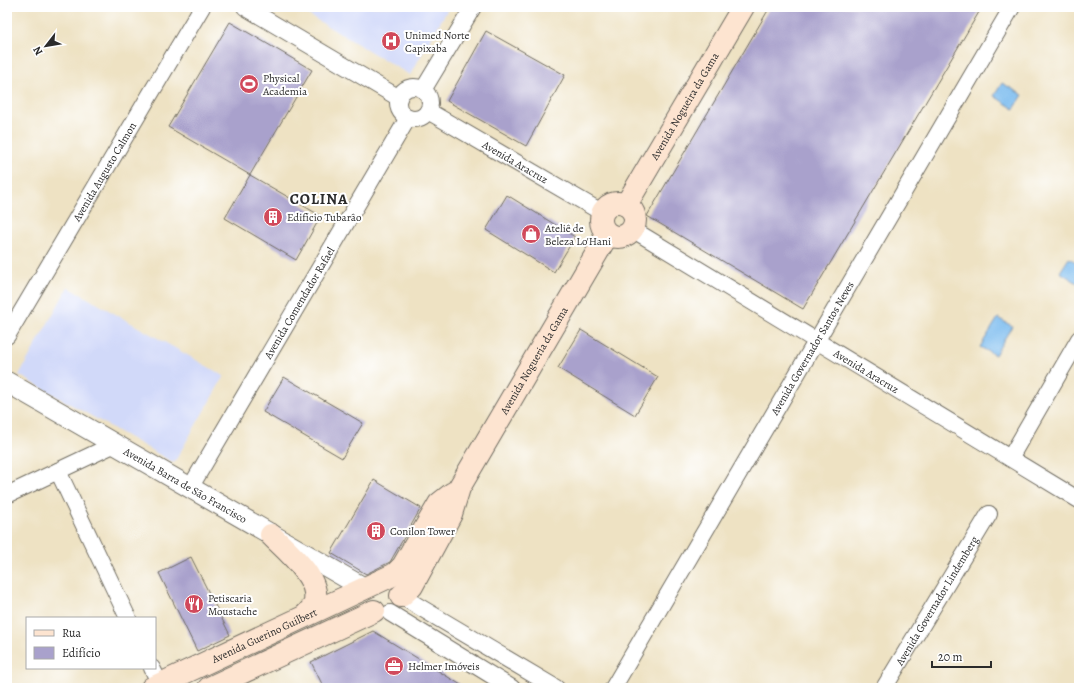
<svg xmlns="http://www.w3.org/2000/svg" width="1086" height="695" font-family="Alegreya,serif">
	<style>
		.built { fill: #d1d9f9 }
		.water { fill: #78baee; stroke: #52728c }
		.building { fill: #a9a1cc }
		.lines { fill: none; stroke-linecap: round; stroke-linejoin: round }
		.minor-casing { stroke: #6f6b60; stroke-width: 18 }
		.tertiary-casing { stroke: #6f6b60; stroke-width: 22 }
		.secondary-casing { stroke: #6f6b60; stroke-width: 24 }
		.minor { stroke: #fff; stroke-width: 16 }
		.tertiary { stroke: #fff; stroke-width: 20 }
		.secondary { stroke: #fde4d0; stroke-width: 22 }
		.labels { text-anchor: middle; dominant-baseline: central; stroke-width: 4; stroke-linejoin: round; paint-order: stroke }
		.poi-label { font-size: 11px; fill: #2b2b2b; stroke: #fff; text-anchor: start }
		.street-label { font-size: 11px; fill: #2b2b2b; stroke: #fff }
		.district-label { font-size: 15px; font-weight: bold; letter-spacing: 1px; fill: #2b2b2b; stroke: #fff }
	</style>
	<rect width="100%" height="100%" fill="#fff"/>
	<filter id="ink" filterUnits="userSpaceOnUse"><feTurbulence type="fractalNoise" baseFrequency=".025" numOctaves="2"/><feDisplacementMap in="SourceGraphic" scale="8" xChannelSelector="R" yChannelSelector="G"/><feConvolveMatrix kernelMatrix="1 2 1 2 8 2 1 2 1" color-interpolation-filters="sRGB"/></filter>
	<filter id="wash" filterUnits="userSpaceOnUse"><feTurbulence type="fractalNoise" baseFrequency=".012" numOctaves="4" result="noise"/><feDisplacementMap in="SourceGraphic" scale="16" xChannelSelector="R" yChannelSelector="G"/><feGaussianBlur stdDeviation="0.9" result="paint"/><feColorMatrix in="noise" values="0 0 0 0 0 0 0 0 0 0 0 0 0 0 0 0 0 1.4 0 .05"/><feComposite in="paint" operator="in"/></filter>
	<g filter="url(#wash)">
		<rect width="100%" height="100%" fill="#eee2c3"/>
		<!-- built -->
		<path class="built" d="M295 7H449L410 75Z
			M68 287 224 376 174 463 19 375Z"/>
		<!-- water -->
		<path class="water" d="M1002 83 1023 95 1014 109 994 96Z
			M1069 258 1079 264V284L1060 272Z
			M998 318 1012 326 995 355 980 347Z"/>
		<g id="blocks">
			<!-- building -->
			<path class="building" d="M770 7H982L803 309 647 216Z
				M230 22 312 70 250 175 168 127Z
				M486 31 565 75 526 146 447 101Z
				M250 175 321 216 296 260 225 218Z
				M507 195 575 237 554 272 486 230Z
				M581 330 658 377 635 415 558 368Z
				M284 377 363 423 342 458 263 412Z
				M374 480 421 508 390 562 366 574 331 553Z
				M191 557 230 635 197 651 159 573Z
				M373 631 466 688H324L311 662Z"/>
		</g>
	</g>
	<g filter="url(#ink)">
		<use href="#blocks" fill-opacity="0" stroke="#6f6b60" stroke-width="1"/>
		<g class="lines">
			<defs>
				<g id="minor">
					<path d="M245 7 399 98"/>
					<circle cx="414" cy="103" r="16"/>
					<path d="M423 90 473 7"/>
					<path id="s1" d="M428 111 603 213"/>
					<path id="s2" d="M632 229 1079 500"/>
					<path id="s3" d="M7 336 202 7"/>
					<path d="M1010 458 1079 339"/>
					<path d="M58 471 128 618"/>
					<path id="s4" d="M190 488 408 118"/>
					<path d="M7 495 115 444"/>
					<path d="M401 596 556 688"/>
					<path d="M390 613 512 688"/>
					<path d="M152 668 162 688"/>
					<path id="s5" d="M613 688 1012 7"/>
					<path id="s6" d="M884 688 989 514"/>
				</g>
				<g id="tertiary">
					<path id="s7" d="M7 382 364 588"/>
				</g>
				<g id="secondary">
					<circle cx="618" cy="220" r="17"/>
					<path id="s8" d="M626 205 743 7"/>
					<path d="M271 535C287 551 320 578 315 602 314 607 309 611 306 615"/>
					<path id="s9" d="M401 596 412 586 451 514 459 488 608 234"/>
					<path id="s10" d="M152 688 395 574 403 566 439 504 453 493"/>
					<path d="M209 688 374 611"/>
				</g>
			</defs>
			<!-- minor casing -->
			<use href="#minor" class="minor-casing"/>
			<!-- tertiary casing -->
			<use href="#tertiary" class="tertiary-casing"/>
			<!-- secondary casing -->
			<use href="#secondary" class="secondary-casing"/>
			<!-- minor -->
			<use href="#minor" class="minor"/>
			<!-- tertiary -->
			<use href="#tertiary" class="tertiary"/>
			<!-- secondary -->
			<use href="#secondary" class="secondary"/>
		</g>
	</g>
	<!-- icons -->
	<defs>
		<symbol id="hospital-disc" viewBox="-11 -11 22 22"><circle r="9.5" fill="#d1495b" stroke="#fff"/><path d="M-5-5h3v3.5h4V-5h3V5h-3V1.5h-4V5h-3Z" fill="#fff"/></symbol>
		<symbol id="stadium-disc" viewBox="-11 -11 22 22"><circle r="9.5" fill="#d1495b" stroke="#fff"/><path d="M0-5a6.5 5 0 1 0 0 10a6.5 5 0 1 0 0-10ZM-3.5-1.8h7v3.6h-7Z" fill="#fff"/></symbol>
		<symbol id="building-disc" viewBox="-11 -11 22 22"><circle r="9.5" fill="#d1495b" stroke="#fff"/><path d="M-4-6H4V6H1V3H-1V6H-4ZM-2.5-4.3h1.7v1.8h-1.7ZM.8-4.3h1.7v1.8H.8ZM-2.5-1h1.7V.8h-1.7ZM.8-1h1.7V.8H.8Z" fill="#fff"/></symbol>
		<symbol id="shop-disc" viewBox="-11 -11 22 22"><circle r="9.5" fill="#d1495b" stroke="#fff"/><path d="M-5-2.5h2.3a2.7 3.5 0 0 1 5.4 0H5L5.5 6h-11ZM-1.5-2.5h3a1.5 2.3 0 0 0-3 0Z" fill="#fff"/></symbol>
		<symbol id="restaurant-disc" viewBox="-11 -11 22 22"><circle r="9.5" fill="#d1495b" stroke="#fff"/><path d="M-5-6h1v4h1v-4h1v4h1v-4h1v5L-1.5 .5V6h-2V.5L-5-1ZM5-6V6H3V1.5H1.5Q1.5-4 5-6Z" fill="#fff"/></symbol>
		<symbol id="office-disc" viewBox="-11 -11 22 22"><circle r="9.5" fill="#d1495b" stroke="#fff"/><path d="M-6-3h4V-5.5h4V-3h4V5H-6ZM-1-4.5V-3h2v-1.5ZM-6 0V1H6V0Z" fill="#fff"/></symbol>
	</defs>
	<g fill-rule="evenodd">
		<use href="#hospital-disc" x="380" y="30" width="22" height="22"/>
		<use href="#stadium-disc" x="238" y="73" width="22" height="22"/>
		<use href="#building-disc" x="262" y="206" width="22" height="22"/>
		<use href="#shop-disc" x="520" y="223" width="22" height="22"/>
		<use href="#building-disc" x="365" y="520" width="22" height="22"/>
		<use href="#restaurant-disc" x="183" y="593" width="22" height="22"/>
		<use href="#office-disc" x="383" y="655" width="22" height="22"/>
	</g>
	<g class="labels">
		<!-- poi labels -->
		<g class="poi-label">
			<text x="405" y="35">Unimed Norte<tspan x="405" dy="13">Capixaba</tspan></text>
			<text x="263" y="78">Physical<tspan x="263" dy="13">Academia</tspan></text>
			<text x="287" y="217">Edifício Tubarâo</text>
			<text x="545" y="228">Ateliê de<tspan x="545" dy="13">Beleza Lo'Hani</tspan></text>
			<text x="390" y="531">Conilon Tower</text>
			<text x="208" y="598">Petiscaria<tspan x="208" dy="13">Moustache</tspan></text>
			<text x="408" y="666">Helmer Imóveis</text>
		</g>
		<!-- street labels -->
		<g class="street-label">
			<text stroke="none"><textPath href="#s8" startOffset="115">Avenida Nogueira da Gama</textPath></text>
			<text stroke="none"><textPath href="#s1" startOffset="101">Avenida Aracruz</textPath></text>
			<text stroke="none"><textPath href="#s3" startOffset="191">Avenida Augusto Calmon</textPath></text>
			<text stroke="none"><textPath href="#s4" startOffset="215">Avenida Comendador Rafael</textPath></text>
			<text stroke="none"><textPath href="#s5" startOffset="394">Avenida Governador Santos Neves</textPath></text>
			<text stroke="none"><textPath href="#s9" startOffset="272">Avenida Nogueria da Gama</textPath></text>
			<text stroke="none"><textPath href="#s2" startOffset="274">Avenida Aracruz</textPath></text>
			<text stroke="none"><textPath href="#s7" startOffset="206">Avenida Barra de São Francisco</textPath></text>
			<text stroke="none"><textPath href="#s6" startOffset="102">Avenida Governador Lindemberg</textPath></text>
			<text stroke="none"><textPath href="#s10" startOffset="124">Avenida Guerino Guilbert</textPath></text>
		</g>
		<!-- district labels -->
		<g class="district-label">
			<text x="319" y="199">COLINA</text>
		</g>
	</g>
	<!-- margin -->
	<rect width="1086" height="695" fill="none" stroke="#fff" stroke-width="24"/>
	<!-- legend -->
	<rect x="26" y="617" width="130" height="52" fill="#ffffff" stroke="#aaaaaa"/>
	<rect x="34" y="630" width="20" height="6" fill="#fde4d0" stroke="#aaaaaa"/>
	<text x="62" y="637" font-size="12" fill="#2b2b2b">Rua</text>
	<rect x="34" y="647" width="20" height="12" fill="#a9a1cc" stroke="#aaaaaa"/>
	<text x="62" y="657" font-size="12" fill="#2b2b2b">Edifício</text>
	<!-- north arrow -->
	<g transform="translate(46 46) rotate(239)" stroke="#ffffff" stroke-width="3" paint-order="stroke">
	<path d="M0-3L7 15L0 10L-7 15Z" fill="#2b2b2b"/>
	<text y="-6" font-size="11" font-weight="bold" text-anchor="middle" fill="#2b2b2b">N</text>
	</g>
	<!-- scale -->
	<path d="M932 661v6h59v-6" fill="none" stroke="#2b2b2b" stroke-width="2"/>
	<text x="938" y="661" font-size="12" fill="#2b2b2b" stroke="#ffffff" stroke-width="3" paint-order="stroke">20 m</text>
</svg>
